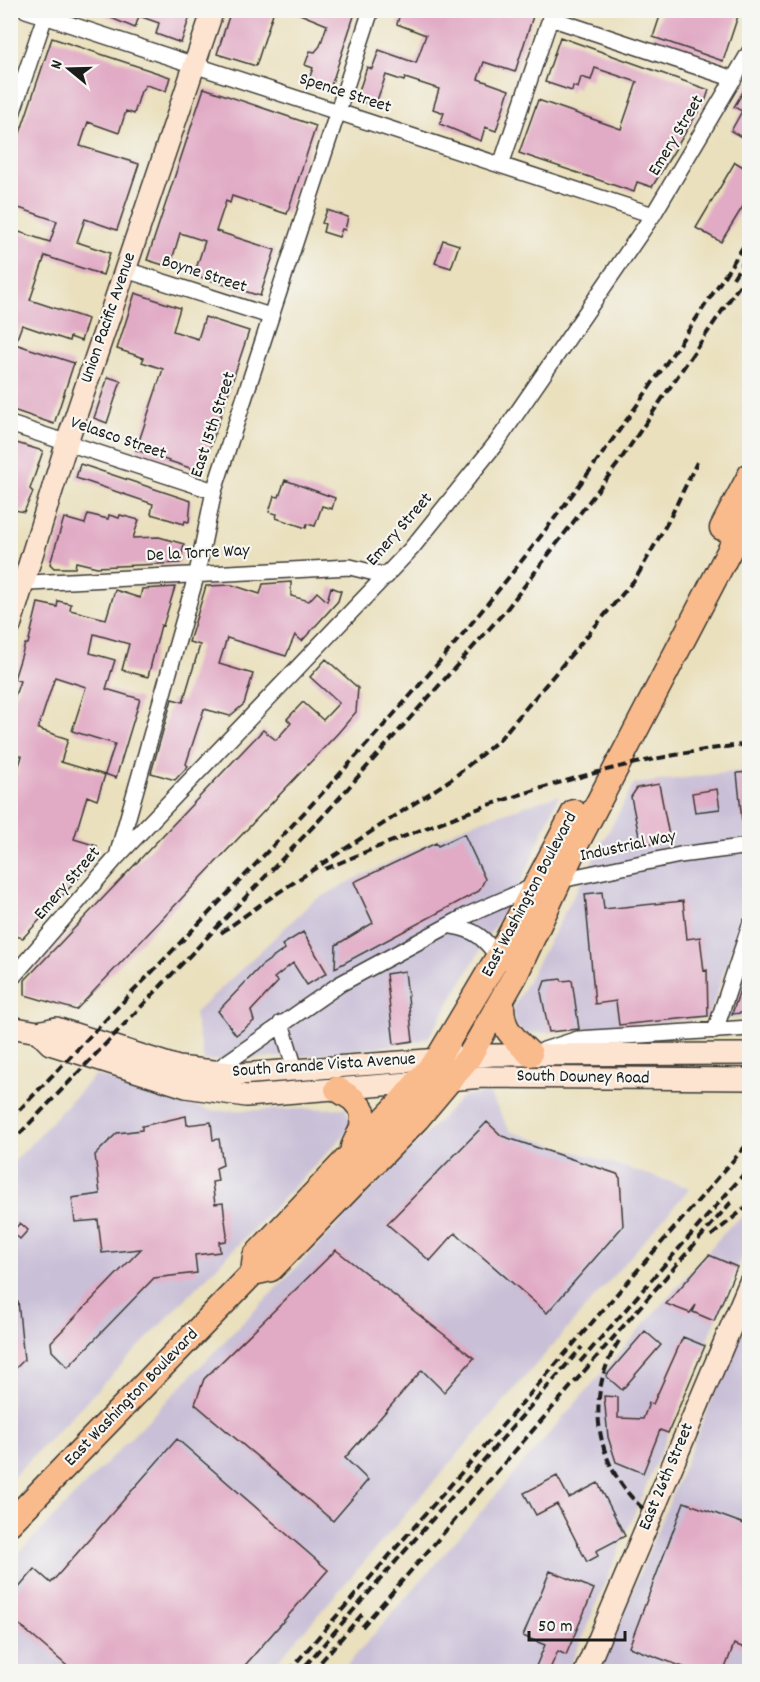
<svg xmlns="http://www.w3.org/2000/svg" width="760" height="1682" font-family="Dekko,sans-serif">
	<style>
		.industrial { fill: #c9bfd7 }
		.building { fill: #e1aac5 }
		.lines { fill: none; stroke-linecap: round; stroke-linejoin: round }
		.street-casing { stroke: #3b3934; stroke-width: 18 }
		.secondary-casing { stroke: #3b3934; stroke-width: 24 }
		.primary-casing { stroke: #3b3934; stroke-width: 27 }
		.street { stroke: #fff; stroke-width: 15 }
		.secondary { stroke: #fde4d1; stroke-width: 21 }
		.primary { stroke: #fabb8c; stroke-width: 24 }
		.rail { stroke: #1c1c1c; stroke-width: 4; stroke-dasharray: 9 4.5; stroke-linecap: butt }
		.labels { text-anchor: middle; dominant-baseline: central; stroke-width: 4.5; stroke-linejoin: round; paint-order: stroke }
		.street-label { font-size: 18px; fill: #1c1c1c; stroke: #f6f6f2 }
	</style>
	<rect width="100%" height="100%" fill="#f6f6f2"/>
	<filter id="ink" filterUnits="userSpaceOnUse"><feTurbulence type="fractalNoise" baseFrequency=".0167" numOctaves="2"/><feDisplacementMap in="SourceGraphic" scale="12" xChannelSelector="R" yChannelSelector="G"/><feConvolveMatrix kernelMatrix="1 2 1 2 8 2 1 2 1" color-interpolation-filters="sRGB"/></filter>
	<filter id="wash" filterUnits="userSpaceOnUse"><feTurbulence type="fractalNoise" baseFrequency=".008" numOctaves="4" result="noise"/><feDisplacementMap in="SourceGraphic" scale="24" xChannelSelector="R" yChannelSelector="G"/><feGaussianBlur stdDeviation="1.35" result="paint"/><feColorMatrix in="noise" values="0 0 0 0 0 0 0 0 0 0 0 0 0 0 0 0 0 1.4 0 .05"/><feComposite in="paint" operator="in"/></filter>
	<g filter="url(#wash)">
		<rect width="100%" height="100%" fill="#eae0bd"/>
		<!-- industrial -->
		<path class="industrial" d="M749 770V894L709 1018 530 1034 521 1031 516 1026 512 1010 634 784Z
			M559 795 523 878 429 1037 416 1042 319 1055 204 1061 194 1014 312 902 347 883 467 825Z
			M749 950V1017L729 1019 727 1017Z
			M95 1075 212 1111 345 1108 353 1126 11 1479 10 1166Z
			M489 1093 510 1131 690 1188 269 1671H11L10 1562 463 1096Z
			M749 1212V1242L568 1671 341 1672 730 1226Z
			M749 1310V1671H599Z"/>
		<g id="blocks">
			<!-- building -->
			<path class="building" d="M92 10H192L181 43 156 34 159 23 139 16 135 28Z
				M231 10 240 13 274 10 256 66 217 54Z
				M290 10H356L330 89 308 82 313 68 305 65 310 51 315 52 320 46 327 25Z
				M401 10H535L515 72 484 62 478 79 509 90 496 131 485 127 481 141 440 124 444 113 433 109 439 89 405 78 404 81 386 75 375 106 356 100 367 67 372 69 379 50 416 63 426 35 397 24Z
				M662 10H740L723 61 653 37Z
				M560 37 709 90 706 99 652 187 637 182 634 192 519 153 538 100 621 129 637 82 595 68 591 80 581 77 578 88 573 86 572 91 545 82Z
				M52 38 170 77 166 91 146 85 141 91 134 114 126 111 119 133 88 122 80 146 139 164 117 230 85 219 77 242 110 253 103 275 45 256 30 300 88 319 81 341 70 337 69 341 22 325 15 344 74 363 54 424 10 409V229L50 242 57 221 10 205V163Z
				M750 80V142L731 131 742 111 734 107Z
				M204 88 316 126 287 214 232 196 230 203 226 201 216 231 275 250 260 296 194 275 205 241 180 233 170 267 147 260Z
				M735 162 750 171V195L721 242 696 228Z
				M327 210 348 217 345 230 342 229 339 237 323 232 325 224 322 223Z
				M443 240 459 245 451 268 435 263Z
				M135 293 180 308 173 331 198 339 205 317 249 331 202 472 136 450 163 369 142 362 144 358 117 349Z
				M108 377 121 381 107 423 94 418Z
				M10 441 43 451 30 489 33 492 24 512 10 509Z
				M80 464 191 501 189 522 185 521 184 524 151 514 153 504 76 478Z
				M285 480 335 498 332 509 322 506 315 526 307 524 306 528 276 518 277 514 269 512 274 496 279 497Z
				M88 514 108 519 109 515 119 518 120 515 139 520 133 538 159 537 184 544 180 563 97 567 76 562 75 568H54L50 564 64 518 85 524Z
				M291 582V596L309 601 317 592 327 601 331 587 341 591 338 601 302 641 295 635 286 656 227 638 219 664 253 674 244 704 230 716 204 709 186 764 188 766 175 780 151 773 172 699 183 702 200 645 189 642 206 586 232 585 260 594 263 584Z
				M175 587 163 626 161 625 148 677 122 670 129 644 94 634 90 653 115 660 106 689 140 699 116 778 105 774 115 744 72 731 86 687 55 677 38 729 68 739 61 762 105 775 97 800 87 796 74 839 97 846 86 870 23 938 10 935V774L16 775 22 756 10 753V710L20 681 14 679 25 644H28L38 603 57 607 58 601 71 604 70 610 106 619 115 590 140 598 142 589Z
				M326 659 358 688 356 712 338 733 76 1010 25 995V980L263 730 276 740 291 723 287 719 303 702 323 720 339 703 310 677Z
				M750 772V821H742L737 773Z
				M659 784 670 841 641 846 631 797 637 788Z
				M717 789 720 809 695 812 692 793Z
				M464 834 485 879 479 891 335 968 336 945 373 923 354 882 436 843 438 846Z
				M602 892 604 909 683 901 687 939 700 937 704 971 707 970 708 1016 619 1025 616 1001 595 1004 585 894Z
				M303 932 327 973 307 985 293 963 274 978 278 982 251 1011 254 1021 236 1035 218 1011 261 966 285 949 282 945Z
				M748 966 750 1012 732 1014Z
				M405 971 413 1041 394 1044 386 974Z
				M561 979 562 981 572 980 579 1029 549 1032 541 992 545 981Z
				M186 1116 187 1125 211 1122 213 1140 219 1139 223 1165 216 1168 218 1181 212 1182 215 1204 223 1203 225 1220 227 1235 226 1241 219 1242 220 1252 195 1255 197 1273 154 1278 68 1367 52 1351 51 1342 141 1249 102 1253 98 1220 75 1222 72 1198 100 1194 95 1155 117 1133 142 1130V1126Z
				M487 1122 502 1136 617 1174 620 1178 623 1226 547 1313 455 1233 430 1261 387 1224Z
				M20 1223 28 1230 20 1239 12 1232Z
				M336 1250 474 1358 444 1392 422 1370 345 1458 368 1480 333 1521 195 1404 204 1379Z
				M709 1255 737 1267 714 1321 693 1312 696 1305 690 1313 666 1304Z
				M18 1301 24 1360 16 1368 14 1366 10 1369V1302Z
				M645 1331 661 1345 622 1390 606 1376Z
				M683 1337 705 1346 668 1433 660 1430 643 1473 616 1462 608 1437 604 1396 618 1397V1418L643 1419 649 1403 653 1404Z
				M177 1439 328 1570 240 1671H73L10 1617V1598L35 1569 51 1583Z
				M557 1476 569 1498 598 1483 625 1536 596 1551 598 1556 587 1562 557 1504 536 1515 524 1493Z
				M684 1502 750 1526V1650L734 1644 724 1671H694L629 1647Z
				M550 1571 594 1589 566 1655 558 1651 549 1671H534L545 1645 523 1636Z"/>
		</g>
	</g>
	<g filter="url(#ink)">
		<use href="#blocks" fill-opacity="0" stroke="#3b3934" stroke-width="1.5"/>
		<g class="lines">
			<defs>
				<path id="street" d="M26 10 653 215
					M550 18 734 79
					M10 120 47 10
					M501 165 553 10
					M126 270 270 316
					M10 424 214 491
					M10 584 350 567 387 576
					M117 856 197 573 214 491 371 10
					M452 926C475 929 485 939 498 957
					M10 980 116 858 411 549 497 442 653 215 750 51
					M281 1023 296 1072
					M715 1031 750 925
					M544 1050 578 1039 750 1028
					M209 1075 340 984 468 915 537 885 680 855 750 846"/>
				<path id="secondary" d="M10 626 67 442 213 10
					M10 1027 38 1032 56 1028 178 1067 240 1074 493 1055 750 1054
					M38 1032 50 1044 186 1087 246 1096 484 1077 750 1079
					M585 1672 750 1282"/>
				<path id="primary" d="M722 528 750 475
					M502 999C501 1029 510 1034 530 1054
					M337 1089 353 1099 363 1111 362 1128 353 1147
					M253 1273 255 1256 398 1105 438 1058 498 957 574 812
					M10 1523 253 1273 271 1269 417 1119 469 1057 515 976 576 845 750 511"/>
			</defs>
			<!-- street casing -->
			<use href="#street" class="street-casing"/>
			<!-- secondary casing -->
			<use href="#secondary" class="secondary-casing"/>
			<!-- primary casing -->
			<use href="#primary" class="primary-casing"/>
			<!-- street -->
			<use href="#street" class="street"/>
			<!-- secondary -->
			<use href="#secondary" class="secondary"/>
			<!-- primary -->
			<use href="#primary" class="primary"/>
			<!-- rail -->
			<path class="rail" d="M733 278 750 252
				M325 869C461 811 601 760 750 744
				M221 933 264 902 453 778 499 740 636 578 670 518 697 462
				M10 1120C143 979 281 843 409 697 535 553 647 398 750 236
				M10 1144 325 814 506 610 617 465 750 270
				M711 1236 750 1204
				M619 1341C582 1398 596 1474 651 1515
				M580 1362 750 1167
				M362 1627 732 1201
				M305 1666 582 1347
				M288 1672 750 1141
				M312 1672 364 1612"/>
		</g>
	</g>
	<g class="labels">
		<!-- street labels -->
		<g class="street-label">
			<text transform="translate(345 94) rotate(18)">Spence Street</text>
			<text transform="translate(677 136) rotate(-59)">Emery Street</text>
			<text transform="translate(204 275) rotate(18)">Boyne Street</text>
			<text transform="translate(109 318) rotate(-71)">Union Pacific Avenue</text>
			<text transform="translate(214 425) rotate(-72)">East 15th Street</text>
			<text transform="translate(118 439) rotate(19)">Velasco Street</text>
			<text transform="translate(400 530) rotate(-49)">Emery Street</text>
			<text transform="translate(198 554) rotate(-3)">De la Torre Way</text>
			<text transform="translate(628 847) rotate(-12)">Industrial Way</text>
			<text transform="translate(68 884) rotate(-49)">Emery Street</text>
			<text transform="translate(530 895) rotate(-62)">East Washington Boulevard</text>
			<text transform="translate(324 1066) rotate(-4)">South Grande Vista Avenue</text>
			<text transform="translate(583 1078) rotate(1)">South Downey Road</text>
			<text transform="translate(132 1398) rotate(-46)">East Washington Boulevard</text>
			<text transform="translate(667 1477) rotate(-67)">East 26th Street</text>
		</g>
	</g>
	<!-- margin -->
	<rect width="760" height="1682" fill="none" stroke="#f6f6f2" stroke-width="36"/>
	<!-- north arrow -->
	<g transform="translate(69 69) rotate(289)" stroke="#f6f6f2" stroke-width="4.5" paint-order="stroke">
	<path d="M0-4.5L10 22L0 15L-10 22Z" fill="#1c1c1c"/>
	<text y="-9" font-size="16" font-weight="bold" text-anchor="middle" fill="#1c1c1c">N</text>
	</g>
	<!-- scale -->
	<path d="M529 1631v9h96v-9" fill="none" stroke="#1c1c1c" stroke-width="3"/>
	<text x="538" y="1631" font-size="18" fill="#1c1c1c" stroke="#f6f6f2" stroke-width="4.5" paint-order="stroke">50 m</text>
</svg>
